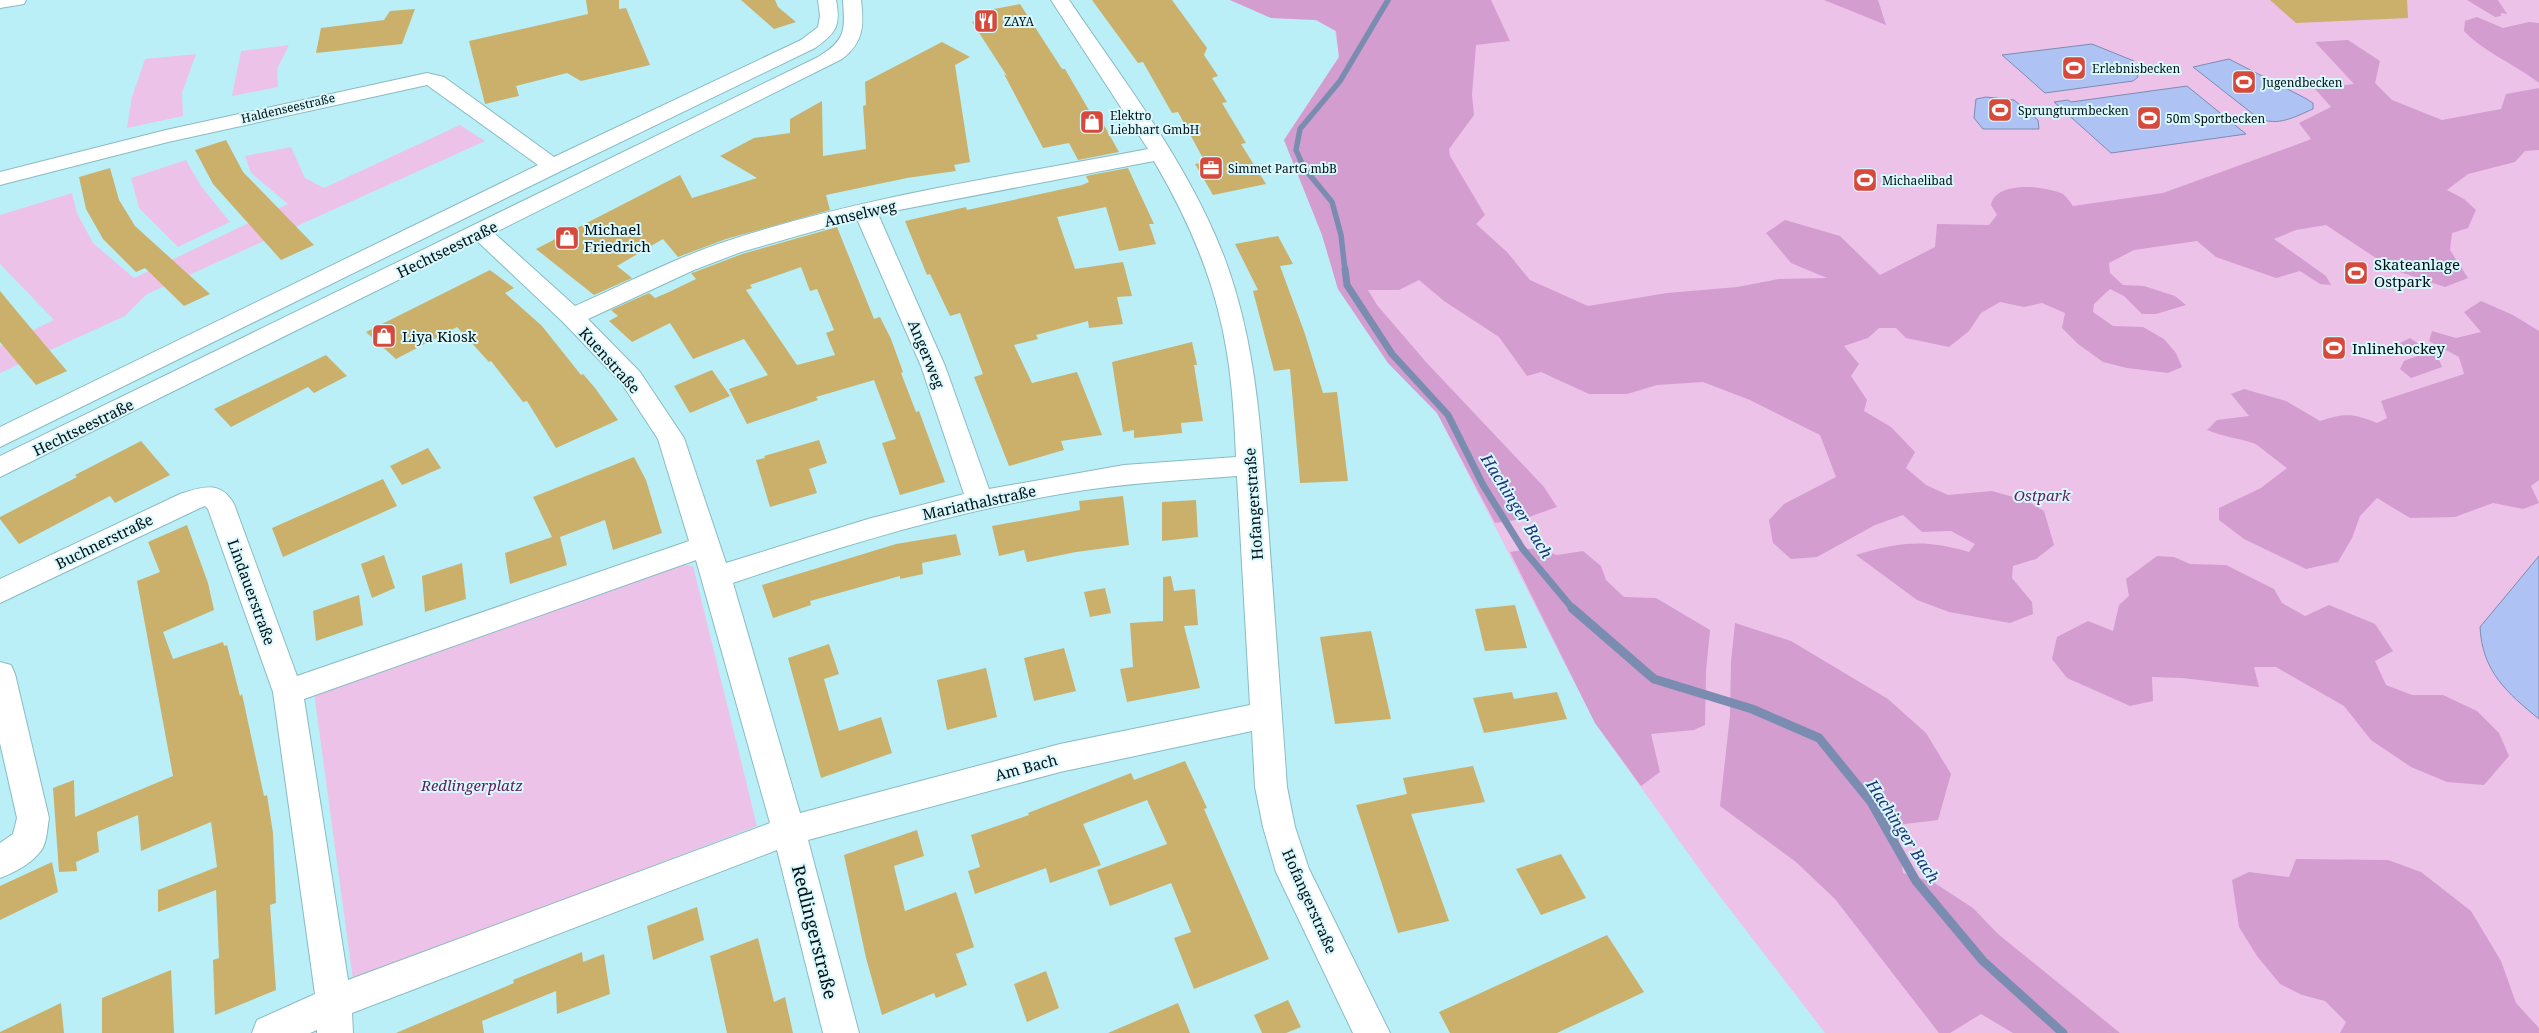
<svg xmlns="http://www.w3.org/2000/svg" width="2539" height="1033" font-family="'Noto Serif',serif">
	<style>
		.green { fill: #edc2e9 }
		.forest { fill: #d39dcf }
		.water { fill: #afc2f4; stroke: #7a8db0 }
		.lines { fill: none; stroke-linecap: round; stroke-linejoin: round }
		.stream-far2 { stroke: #7a8db0; stroke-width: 5.5 }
		.stream-far1 { stroke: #7a8db0; stroke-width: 7 }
		.stream { stroke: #7a8db0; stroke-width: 9 }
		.building { fill: #cab06b; fill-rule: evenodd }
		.minor-casing { stroke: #88bbc3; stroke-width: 2 }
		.major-casing { stroke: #88bbc3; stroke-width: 2 }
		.minor { fill: #fff; fill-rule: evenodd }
		.major { fill: #fff; fill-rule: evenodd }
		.labels { text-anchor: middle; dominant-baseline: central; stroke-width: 4; stroke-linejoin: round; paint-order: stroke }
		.far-poi-label { font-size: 12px; fill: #001013; stroke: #d9f8fd; text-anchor: start }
		.far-street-label { font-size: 12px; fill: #001013; stroke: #d9f8fd }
		.street-label { font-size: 15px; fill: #001013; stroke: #d9f8fd }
		.poi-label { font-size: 15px; fill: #001013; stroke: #d9f8fd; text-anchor: start }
		.park-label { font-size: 15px; font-style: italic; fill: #60205d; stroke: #d9f8fd }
		.water-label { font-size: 16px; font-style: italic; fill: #203077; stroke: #d9f8fd }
		.near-street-label { font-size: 18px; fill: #001013; stroke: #d9f8fd }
	</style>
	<rect width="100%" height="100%" fill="#baeff8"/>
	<!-- green -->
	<path class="green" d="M1230 0H2539V1033H1825L1705 877 1595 723 1437 413 1388 363 1338 289 1322 235 1284 140 1339 57 1335 31 1316 20 1271 18Z
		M289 45 277 69 278 87 232 96 241 51Z
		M196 54 182 93 183 116 127 128 132 97 145 59Z
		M460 125 485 141 147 294 125 316 0 373V346L54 320 0 264V215L72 193 77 213 93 243 134 278 288 204 251 173 245 156 291 147 305 178 324 188Z
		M186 160 201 186 230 222 178 247 139 208 131 178Z
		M672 564 693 566 757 826 353 980 314 693Z"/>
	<!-- forest -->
	<path class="forest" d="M1230 0H1491L1510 41 1476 45 1472 95 1474 115 1449 149 1450 156 1485 215 1476 224 1507 252 1530 280 1588 306 1667 293 1737 287 1779 279 1827 278 1791 263 1766 233 1785 220 1840 236 1880 275 1935 247 1937 224 1989 225 1997 215 1991 205C1996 180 2046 186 2063 194 2067 197 2070 202 2073 206L2163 193 2301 143 2311 139 2299 123 2331 107 2315 89 2354 84 2315 42 2348 40 2380 61 2375 83 2392 100 2442 120 2501 109 2506 94 2539 88V150L2525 151 2515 162 2468 174 2447 190 2464 199 2476 210 2468 228 2452 233 2450 250 2468 278 2445 287 2394 270 2326 225 2296 230 2274 239 2326 276 2331 285 2320 284 2300 271 2276 278 2216 257 2197 241 2134 250 2109 263 2110 273 2123 285 2144 286 2175 296 2186 305 2156 314H2142L2124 296 2110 289 2094 304 2093 312 2113 326 2143 327 2164 339 2176 353 2182 367 2168 373 2127 368 2103 362 2078 344 2062 328 2065 313 2042 303 2024 307 2000 302 1981 313 1969 331 1949 347 1906 338 1896 328H1879L1868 338 1844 346 1859 364 1851 376 1867 400 1864 411 1891 427 1915 452 1906 468 1926 485 1948 495 1992 491 2027 501 2044 511 2054 545 2036 559 2013 566 2012 578 2032 602 2033 614 2010 623 1949 612 1917 600 1856 555C1900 542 1924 539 1969 552L1975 544 1951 531 1922 532 1903 515 1875 525 1817 557 1791 559 1773 543 1769 520 1784 504 1836 477 1820 435 1750 400 1703 382 1657 385 1627 394H1589L1541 372 1527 376 1499 337 1444 301 1419 280 1399 290H1368L1377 305 1426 362 1544 487 1557 507 1523 519 1495 523 1437 413 1388 363 1338 289 1322 235 1284 140 1339 57 1336 31 1316 20 1271 18Z
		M1824 0H1878L1886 25Z
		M2467 0H2498L2507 14 2501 13V16L2495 17Z
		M2477 17 2503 28 2529 22 2539 23V83C2515 64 2485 53 2464 31L2465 21Z
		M2481 301 2513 315 2539 331V480L2531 486 2539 503 2523 509 2493 503 2455 517 2410 518 2377 498 2360 516 2352 538 2338 562 2306 569 2244 539 2219 520V508L2261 488 2287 468C2282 465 2256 443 2253 443 2237 438 2224 437 2207 430L2217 420 2249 416 2231 394 2244 389 2286 401 2320 421C2344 413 2353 413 2377 423L2387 418 2381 401 2464 374 2459 357 2429 341 2432 331 2456 338 2481 332 2464 312Z
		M2410 338 2438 357 2442 367 2411 378 2400 369 2404 361 2417 356 2400 343Z
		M1535 548 1557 555 1583 551 1601 566 1606 580 1624 597 1656 598 1710 630 1706 671 1705 725 1694 730 1651 734 1660 772 1641 786 1595 723 1510 552Z
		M2157 556 2174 557 2190 564 2226 565 2274 589 2282 603 2305 616 2329 605 2375 624 2393 651 2375 661 2386 685 2412 695H2443L2477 711 2499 733 2509 756 2484 785 2447 782 2411 767 2371 740 2344 706 2276 667H2254L2259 687 2182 678 2152 677 2153 701 2130 706 2067 678 2052 659 2057 637 2088 621 2113 631 2119 605 2129 596 2126 579Z
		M1735 623 1791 641 1888 699 1926 733 1951 774 1938 820 1897 825 1903 873 1933 882 1973 908 1998 934 2120 1033H2013L1981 1014 1950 1033H1939L1835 899 1796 862 1720 806 1730 715 1731 662Z
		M2296 859 2388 860 2421 872 2471 911 2501 961 2516 1003 2539 1028V1033H2340L2346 1022 2325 1001 2302 995 2280 984 2257 956 2239 927 2232 880 2249 872 2289 877Z"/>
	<!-- water -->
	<path class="water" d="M2092 44 2134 61 2128 66 2135 70 2138 77 2133 81 2045 93 2002 55Z
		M2229 59 2305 98 2313 103V109C2294 117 2278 127 2258 118L2193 67Z
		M2187 86 2246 134 2111 153 2054 102 2068 100 2071 102Z
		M1986 97 2014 100 2038 120 2039 129H1983L1974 118 1976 99Z
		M2539 556V719C2507 693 2482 671 2480 627Z"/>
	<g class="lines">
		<!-- stream-far2 -->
		<path class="stream-far2" d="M1345 270 1341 235 1332 202 1304 168 1296 150 1300 129 1340 81 1388 0"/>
		<!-- stream-far1 -->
		<path class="stream-far1" d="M1345 269 1347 285 1392 354 1448 415 1483 485 1522 548 1573 609"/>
		<!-- stream -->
		<path class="stream" d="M1572 608 1654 679 1752 709 1819 738 1871 802 1916 881 1983 961 2063 1033"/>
	</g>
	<!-- building -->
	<path class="building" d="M586 0H619V9L626 8 650 65 581 81 567 73 516 86 519 96 485 104 469 41 588 14Z
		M741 0H775L778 7 796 22 774 29Z
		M1092 0H1172L1207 48 1204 55 1218 76 1212 78 1227 102 1222 103 1246 143 1241 144 1266 184 1213 195 1195 164 1205 162 1178 112 1172 113 1143 62 1138 63Z
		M2270 0H2407L2408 18 2296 23Z
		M1020 4 1062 69H1065L1090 112 1096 111 1119 152 1078 160 1069 143 1043 148 1004 74 1007 76 972 22 991 18 989 16 997 14 994 9Z
		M415 9 402 44 316 53 321 28 384 20 390 11Z
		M942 42 970 57 955 65 970 162 954 165 956 171 907 178 826 195 830 210 726 239 678 257 663 239 617 266 632 278 594 295 536 249 680 175 692 198 757 178 720 156 754 138 790 133V119L822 101 823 156 866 149 863 106 866 105 865 82Z
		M226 140 243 172 314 245 281 260 213 184 195 150Z
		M110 168 119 200 135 226 210 294 184 306 145 268 136 272 103 239 86 209 79 177Z
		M1128 168 1154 224H1149L1156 244 1119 251 1106 207 1057 217 1075 269 1123 262 1132 296 1117 297 1123 324 1089 328 1088 321 1036 335 1038 339 1014 345 1032 383 1077 372 1102 435 1061 441 1064 450 1009 466 974 377 983 374 960 313 950 316 930 274 927 275 905 221 966 207 967 210 1082 185 1089 182 1086 176Z
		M837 227 874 319 880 317 891 339 903 372 901 373 916 412 919 411 945 482 900 495 882 443 896 439 874 380 816 397 818 400 747 424 729 389 768 375 744 339 693 359 670 323 632 342 609 321 618 316 611 310 649 293 655 298 669 292 696 279 691 273 695 272 742 254ZM801 267 810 291 817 289 834 330 826 333 835 355 797 365 746 290 752 288 750 285Z
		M1278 236 1293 264 1280 266 1305 334 1323 393 1337 392 1348 481 1300 483 1290 369 1274 371 1253 291 1258 290 1235 244Z
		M490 270 514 288 505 293 542 326 581 375 583 374 595 388 618 420 556 448 527 401 523 402 491 361 489 362 457 327 396 359 366 332Z
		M0 291 19 314 67 371 36 385 0 342Z
		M1192 342 1197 365H1194L1203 421 1181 423 1182 433 1134 438V430L1123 432 1112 362Z
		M326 355 347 376 314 393 308 387 231 427 214 409Z
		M712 370 730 396 690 413 674 386Z
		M819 440 827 463 809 469 817 493 770 507 756 460 765 458 764 456Z
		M141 441 170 475 115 503 110 496 19 544 0 519V517L77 477 75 475Z
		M428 448 441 468 402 485 390 466Z
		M634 457 646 480 662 533 613 550 605 520 560 537 567 565 510 584 505 553 552 537 533 497Z
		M383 479 397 506 283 557 272 528Z
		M1123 496 1129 545 1076 552 1027 562 1024 550 999 556 992 526 1080 510 1079 501Z
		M1196 500 1198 537 1162 541V502Z
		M187 525 208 583 214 610 163 632 173 659 223 642 224 646 227 645 240 696 242 694 264 796 267 795 273 833 276 903 270 905 276 990 215 1015 213 960 219 958 216 890 158 912V890L217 867 211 822 141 851 138 815 97 832 99 852 76 862 77 871 59 872 53 788 74 780 75 817 173 776 137 581 160 572 148 542Z
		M956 534 961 555 922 563 923 574 900 579V576L810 601 811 605 773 618 762 585 896 544Z
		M384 555 395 588 372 598 361 564Z
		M462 563 466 599 425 612 422 576Z
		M1171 576 1174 591 1195 589 1198 625 1184 626 1200 688 1127 702 1120 669 1133 667 1130 623 1163 621V577Z
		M1105 588 1111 613 1090 617 1084 592Z
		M359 595 363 625 316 641 313 611Z
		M1515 605 1527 648 1485 651 1475 609Z
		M1371 631 1391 719 1335 724 1320 637Z
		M829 644 839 674 824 679 839 731 881 717 892 753 821 778 788 658Z
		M1064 648 1076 691 1034 701 1024 658Z
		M986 668 997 717 947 730 937 680Z
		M1512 692 1514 699 1557 692 1567 719 1484 733 1473 698Z
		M1185 761 1207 808 1204 809 1269 959 1194 989 1174 938 1191 932 1171 883 1110 906 1097 870 1167 844 1147 800 1083 824 1101 865 1050 883 1046 868 975 894 968 871 980 867 971 835 1029 815 1028 813 1131 773 1134 780Z
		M1473 766 1485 802 1411 814 1449 921 1398 933 1356 805 1407 794 1403 778Z
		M917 830 924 856 894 866 905 911 956 892 974 947 956 954 967 985 936 998 934 993 882 1015 866 958 844 855Z
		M1561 854 1586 898 1541 915 1516 869Z
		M52 862 58 892 0 920V886Z
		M697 907 704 940 653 960 647 926Z
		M1607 935 1644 992 1557 1033H1450L1439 1012Z
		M758 938 774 1002 785 997 793 1033H727L710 956Z
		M582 952 583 962 604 954 610 994 557 1014 556 991 482 1021 484 1033H396L514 983 513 980Z
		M171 970 174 1033H102V998Z
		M1046 971 1059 1008 1027 1022 1014 984Z
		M1288 1000 1301 1027 1286 1033H1262L1254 1015Z
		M61 1003 64 1033H0V1032Z
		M1178 1003 1190 1033H1108Z"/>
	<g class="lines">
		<defs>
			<path id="minor" d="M818 0H836C841 26 836 33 815 48L561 171 0 447V427L538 165 427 85 168 142 0 185V172L166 130 427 73 444 77 554 157 801 40 818 27 820 16Z
				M843 0H861C864 25 864 42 842 59L494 233 575 306C625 284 675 258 727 241 864 196 1007 176 1148 149L1051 0H1069C1126 84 1191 167 1226 262 1257 347 1261 434 1268 523 1274 611 1281 699 1287 787L1295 827 1309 869 1390 1033H1353L1276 872 1263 827 1255 787 1252 731 1060 772 808 840 859 1033H823L777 850 352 1013 353 1033H317V1030L310 1033H252L257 1020 315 994 273 692 208 509 205 506 200 508 0 603V579L180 494C203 487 220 480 234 504L297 676 689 541 658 439 622 384 564 323 477 241 0 477V456L818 57C846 40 845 31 843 0ZM1154 161C1182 209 1206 260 1219 314 1231 361 1234 409 1236 457L1124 465 989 489 945 366 878 214ZM857 219 921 366 964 494 868 519 726 563 684 438 640 372 588 319 694 270 741 252ZM1237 476 1250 705 1060 744 800 813 733 583C844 545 956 511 1072 492 1127 483 1182 480 1237 476ZM696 560 770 823 348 980 304 699Z
				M0 662 11 665 15 674 49 818C47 829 47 844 40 852 31 864 13 873 0 878V843L13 834 17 818 0 743Z"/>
			<path id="major" d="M0 0H26L24 4 0 8Z"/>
		</defs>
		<!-- minor casing -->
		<use href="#minor" class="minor-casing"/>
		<!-- major casing -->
		<use href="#major" class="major-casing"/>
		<!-- minor -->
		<use href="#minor" class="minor"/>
		<!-- major -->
		<use href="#major" class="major"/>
	</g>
	<!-- icons -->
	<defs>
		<symbol id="restaurant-square" viewBox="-11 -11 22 22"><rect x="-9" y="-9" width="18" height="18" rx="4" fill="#d6493b" stroke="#d9f8fd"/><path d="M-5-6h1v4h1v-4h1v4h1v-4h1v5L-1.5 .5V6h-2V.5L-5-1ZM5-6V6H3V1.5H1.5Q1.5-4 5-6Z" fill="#fff"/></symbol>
		<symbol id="stadium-square" viewBox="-11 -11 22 22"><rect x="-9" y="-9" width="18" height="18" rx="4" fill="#d6493b" stroke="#d9f8fd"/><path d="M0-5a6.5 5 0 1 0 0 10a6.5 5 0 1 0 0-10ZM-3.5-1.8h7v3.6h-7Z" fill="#fff"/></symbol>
		<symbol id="shop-square" viewBox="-11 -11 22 22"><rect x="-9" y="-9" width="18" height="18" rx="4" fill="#d6493b" stroke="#d9f8fd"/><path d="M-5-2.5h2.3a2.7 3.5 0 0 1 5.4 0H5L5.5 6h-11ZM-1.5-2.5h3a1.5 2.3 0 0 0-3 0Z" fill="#fff"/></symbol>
		<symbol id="office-square" viewBox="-11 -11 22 22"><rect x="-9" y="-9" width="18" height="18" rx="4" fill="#d6493b" stroke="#d9f8fd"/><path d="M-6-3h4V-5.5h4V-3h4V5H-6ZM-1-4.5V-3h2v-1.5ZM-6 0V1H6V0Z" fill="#fff"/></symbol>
	</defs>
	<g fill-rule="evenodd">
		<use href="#restaurant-square" x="972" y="7" width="28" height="28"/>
		<use href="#stadium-square" x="2060" y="54" width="28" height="28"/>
		<use href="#stadium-square" x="2230" y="68" width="28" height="28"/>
		<use href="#stadium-square" x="1986" y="96" width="28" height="28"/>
		<use href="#stadium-square" x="2135" y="104" width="28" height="28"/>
		<use href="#shop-square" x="1078" y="108" width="28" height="28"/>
		<use href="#office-square" x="1197" y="154" width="28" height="28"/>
		<use href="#stadium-square" x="1851" y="166" width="28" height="28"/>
		<use href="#shop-square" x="553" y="224" width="28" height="28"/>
		<use href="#stadium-square" x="2342" y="259" width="28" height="28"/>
		<use href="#shop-square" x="370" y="322" width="28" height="28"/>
		<use href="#stadium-square" x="2320" y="334" width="28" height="28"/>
	</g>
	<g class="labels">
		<!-- far-poi labels -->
		<g class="far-poi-label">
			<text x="1004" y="21">ZAYA</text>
			<text x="2092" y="68">Erlebnisbecken</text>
			<text x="2262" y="82">Jugendbecken</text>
			<text x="2018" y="110">Sprungturmbecken</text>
			<text x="1110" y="115">Elektro<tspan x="1110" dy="14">Liebhart GmbH</tspan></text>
			<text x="2166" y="118">50m Sportbecken</text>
			<text x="1228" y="168">Simmet PartG mbB</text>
			<text x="1882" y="180">Michaelibad</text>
		</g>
		<!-- far-street labels -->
		<g class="far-street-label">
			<text transform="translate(288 108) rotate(-13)">Haldenseestraße</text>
		</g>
		<!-- street labels -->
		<g class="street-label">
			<text transform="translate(860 213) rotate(-13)">Amselweg</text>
			<text transform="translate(447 249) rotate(-26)">Hechtseestraße</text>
			<text transform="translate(927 354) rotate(68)">Angerweg</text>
			<text transform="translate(610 360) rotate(48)">Kuenstraße</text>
			<text transform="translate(83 427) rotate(-26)">Hechtseestraße</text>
			<text transform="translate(979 502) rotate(-12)">Mariathalstraße</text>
			<text transform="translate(1253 504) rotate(-94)">Hofangerstraße</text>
			<text transform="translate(104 541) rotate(-26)">Buchnerstraße</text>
			<text transform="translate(252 592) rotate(70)">Lindauerstraße</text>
			<text transform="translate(1026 767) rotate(-15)">Am Bach</text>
			<text transform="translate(1310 901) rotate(66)">Hofangerstraße</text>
		</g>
		<!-- poi labels -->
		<g class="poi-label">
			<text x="584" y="229">Michael<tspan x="584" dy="17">Friedrich</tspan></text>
			<text x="2374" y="264">Skateanlage<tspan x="2374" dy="17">Ostpark</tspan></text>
			<text x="402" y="336">Liya Kiosk</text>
			<text x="2352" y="348">Inlinehockey</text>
		</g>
		<!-- park labels -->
		<g class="park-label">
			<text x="2042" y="495">Ostpark</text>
			<text x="472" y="785">Redlingerplatz</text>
		</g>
		<!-- water labels -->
		<g class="water-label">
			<text transform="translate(1517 506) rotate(58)">Hachinger Bach</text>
			<text transform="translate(1903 831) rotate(57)">Hachinger Bach</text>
		</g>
		<!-- near-street labels -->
		<g class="near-street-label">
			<text transform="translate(815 932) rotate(76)">Redlingerstraße</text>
		</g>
	</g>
</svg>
